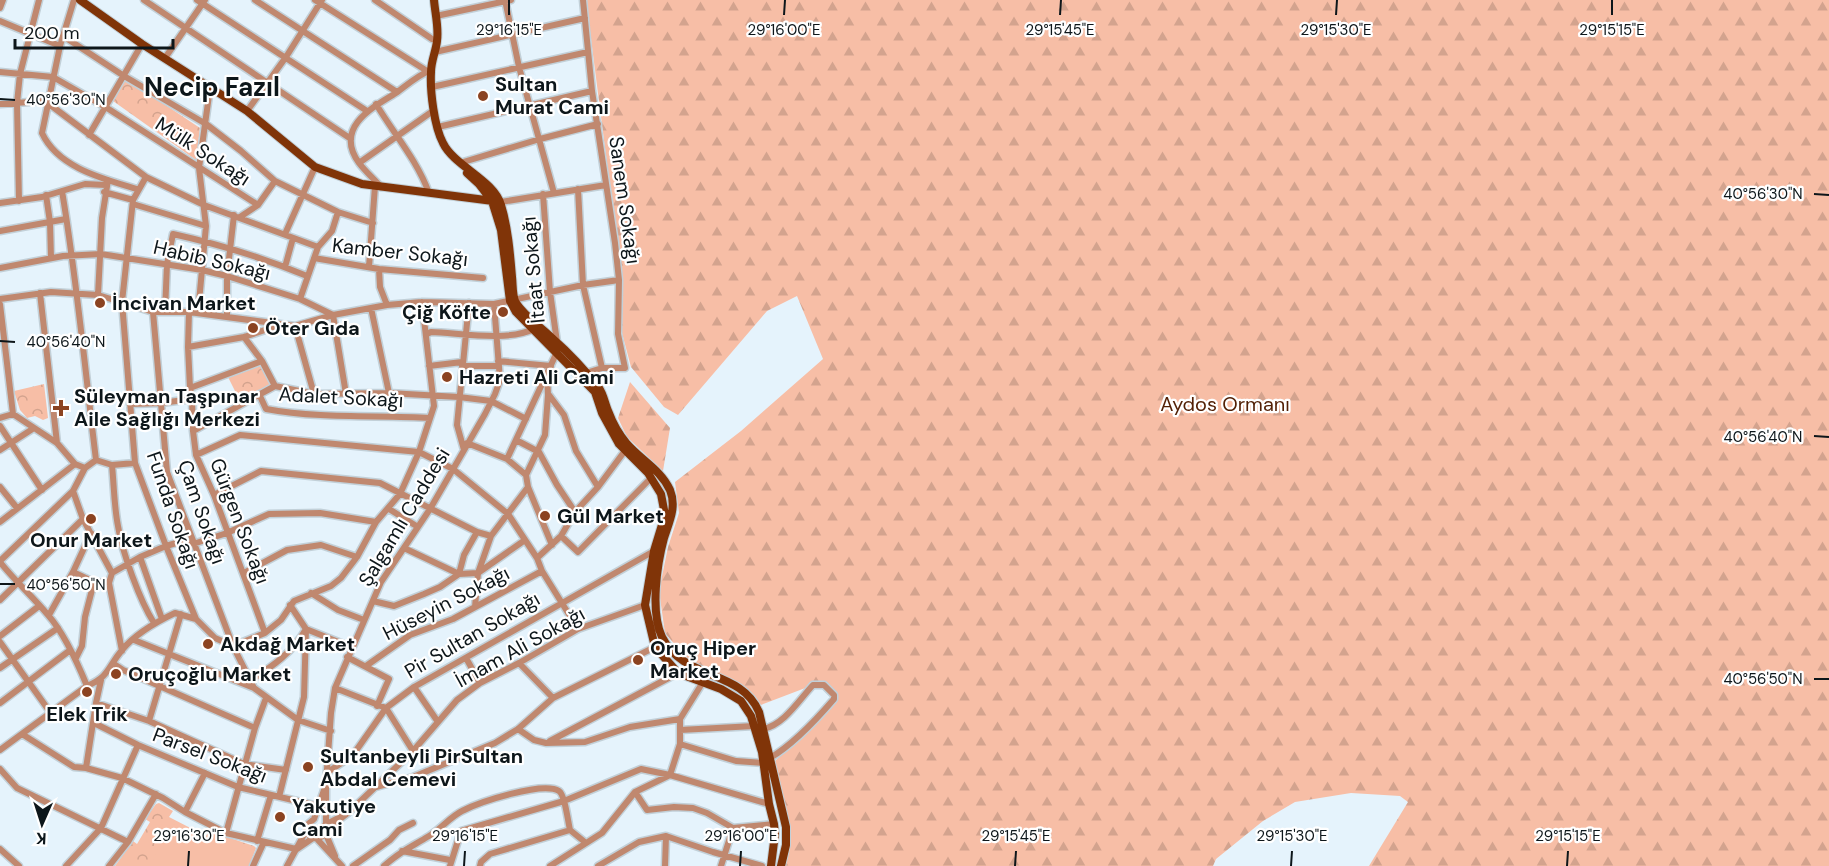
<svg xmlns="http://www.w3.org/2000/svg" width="1829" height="866" font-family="'DM Sans',sans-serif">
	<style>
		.forest { fill: url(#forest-firs) }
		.park { fill: url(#park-crowns) }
		.pitch { fill: #f7bea6 }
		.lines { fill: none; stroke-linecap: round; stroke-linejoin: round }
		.minor-casing { stroke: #c2d0d8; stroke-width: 9 }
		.major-casing { stroke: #c2d0d8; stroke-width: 10 }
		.minor { stroke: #c0886f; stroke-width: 6 }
		.major { stroke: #803408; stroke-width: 8 }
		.ticks { fill: none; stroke: #0d161a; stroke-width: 2 }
		.poi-dot { fill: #8b4321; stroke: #fff; stroke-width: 2 }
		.labels { text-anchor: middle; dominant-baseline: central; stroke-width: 4.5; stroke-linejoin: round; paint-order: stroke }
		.poi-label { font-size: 20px; font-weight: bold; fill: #0d161a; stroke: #fff; text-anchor: start }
		.street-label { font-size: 20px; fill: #0d161a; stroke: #fff }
		.park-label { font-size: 20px; fill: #521f04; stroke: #fff }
		.district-label { font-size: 26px; font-weight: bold; fill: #0d161a; stroke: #fff }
		.ticks-label { font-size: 15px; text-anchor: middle; fill: #0d161a; stroke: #fff; stroke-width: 4.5; stroke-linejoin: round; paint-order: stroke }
	</style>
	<defs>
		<pattern id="forest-firs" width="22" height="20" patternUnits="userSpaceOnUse" patternTransform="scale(1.5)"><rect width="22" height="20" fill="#f7bea6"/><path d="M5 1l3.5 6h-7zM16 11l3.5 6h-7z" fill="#d3a38e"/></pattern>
		<pattern id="park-crowns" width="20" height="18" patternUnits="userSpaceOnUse" patternTransform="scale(1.5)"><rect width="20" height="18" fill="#f7bea6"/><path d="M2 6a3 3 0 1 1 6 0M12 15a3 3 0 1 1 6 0" fill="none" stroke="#d3a38e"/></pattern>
	</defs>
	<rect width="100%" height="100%" fill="#e5f3fc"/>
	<!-- forest -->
	<path class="forest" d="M586 0H1829V866H1369L1408 802 1400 796 1351 793 1295 802 1263 821 1216 859 1213 866H783L788 843 772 764 836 701 821 682 761 705 751 694 691 664 665 633 659 591 668 547 679 513 675 482 741 431 823 359 797 296 767 311 678 415 664 407 631 367 622 333V280Z
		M630 382 670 428 663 471 627 437 618 418Z"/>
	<!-- park -->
	<path class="park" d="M125 78 200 128 196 160 113 101Z
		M260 365 271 387 240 401 228 377Z
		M44 384 48 418 43 420 35 416 27 418 20 410 14 391Z
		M159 803 173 811 169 817 206 836 209 831 254 846 256 848 249 866H115L133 841 137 844 150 822 145 819 156 804Z"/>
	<!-- pitch -->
	<path class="pitch" d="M168 822 207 838 210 832 253 847 255 849 248 866H151Z"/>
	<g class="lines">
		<defs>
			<path id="minor" d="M74 0 60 46 42 133C58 168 104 179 137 189
				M144 0 351 139
				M197 0 367 111
				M255 0 397 92
				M315 0 427 71
				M375 0 432 39
				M505 0 519 67 554 193
				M583 0 592 91 615 243 619 280 618 334 625 368H602L586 373
				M0 8 3 0
				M436 16 511 0
				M0 21 60 46
				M63 36 124 76 206 124 241 151 275 181 338 212 373 223
				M435 52 585 18
				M165 58 205 0
				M0 72 53 77 107 108 258 205
				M432 87 588 52
				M0 104 45 101 146 177 204 205 318 247
				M376 104C394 134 417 160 429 193
				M247 111 286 57 322 0
				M438 127 592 91
				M89 135 142 44
				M359 163 430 113
				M460 163 540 139 598 124
				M146 177 133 200 122 302 135 463 166 546 196 619
				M381 187C374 179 365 171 359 163 334 128 371 108 396 93 407 85 418 75 431 70
				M578 189 583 285 602 368
				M62 191C77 280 85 370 96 460L85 468 73 491 83 519 112 573 109 583 122 651
				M104 192 133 200
				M543 194 550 292 557 342
				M46 195 50 222 51 258
				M19 201 17 103 20 74 39 0
				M501 202 606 185
				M0 203 42 197 85 184 106 185
				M133 204 206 226
				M240 217 258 205 275 181
				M0 231 66 219
				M285 234 315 167
				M314 258 379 269 483 278
				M285 267 293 238
				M369 267 375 186
				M0 268 63 256 101 254 202 270 227 276 300 299 333 315 346 394
				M379 269 380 287 387 305
				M40 293 57 443 75 464 85 468
				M98 295 102 218 108 180
				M0 299 51 292 98 295 153 312H189L295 326 333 315 387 305 422 302 494 304 583 285 619 280
				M300 299 318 247 332 231 338 212
				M0 304 13 414
				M371 308 389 393
				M153 312 167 472 233 646 254 688 298 720 331 731
				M165 312 167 264 173 234C218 244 264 258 307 276
				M189 312 188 347 190 388 192 399 193 431 196 455 214 495 265 633
				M198 313 206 226 199 168 210 88
				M227 317V276L234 215
				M295 326 314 394
				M427 334 431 332C461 333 507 342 534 329
				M244 337 262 361 275 386 314 394 389 393 459 397 491 401 526 419
				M188 347 244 337 277 326
				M498 361 551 366
				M429 366 462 362
				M462 366H499
				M190 388 262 361
				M259 394 266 409C320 419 376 415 430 418
				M549 395 564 415 576 451 598 487
				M130 404 161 403 192 399
				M0 418 13 414 57 443
				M0 426 42 490
				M193 431 275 386
				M516 440 539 452 557 485 575 512
				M467 443 507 459 526 475 528 487 552 545
				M0 450 34 428
				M464 450 457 425 469 303
				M196 455 240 435 419 452 453 469 508 514 537 558 542 571 578 629
				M507 459 557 352
				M96 460 112 465 135 463
				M112 465C114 485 114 506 118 526 122 552 140 601 154 623
				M526 475 545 435 548 395 547 375
				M0 487 17 508
				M214 495 261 471 380 483 477 532 491 536
				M389 509 418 527
				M0 522 75 464
				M561 536 578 552 651 478
				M404 548 459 574 464 555 477 532
				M140 557 162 619
				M537 558 561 536 575 512 598 487 624 452
				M0 561 73 491
				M0 562C15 581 33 597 48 615 63 632 78 664 87 686
				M73 572 94 582 109 583
				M112 573 140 557 166 546 183 541 193 544 227 533 269 514 320 513 376 522
				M244 573 287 550 321 545 357 557
				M311 593 338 610 364 620
				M0 600 83 519
				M373 601 394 606 424 594 440 587 459 574 478 573 525 540
				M290 605 306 629 351 647
				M475 607 478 573 491 536 528 487
				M49 615 73 572 91 533
				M0 636 39 606
				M134 640 254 688
				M0 642 50 712
				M347 657 389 679 377 706
				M76 658 82 646 85 617 94 582
				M466 658 480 683
				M519 663 553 698
				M114 664 123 670 255 728
				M366 666 410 635 453 619 542 571
				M0 668 58 628
				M251 680C273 666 293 652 306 629L304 697 279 797
				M414 687 438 722
				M335 688 386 708 413 751
				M0 703 69 651
				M96 703 149 721 244 764 286 770
				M149 721 181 614
				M94 723 138 745 238 787 318 806
				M518 729 534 740 546 743 585 742 630 727 680 719
				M763 729C784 725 799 700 813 685H824L834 695V699C816 720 794 744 770 758
				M680 730 754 726
				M22 734 74 767 86 768 122 778 163 798 185 812 226 833 296 849
				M550 741 678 673
				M680 744 736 761 764 763
				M0 750 87 686C110 676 107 668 122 650 136 633 156 622 175 613L196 619 215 638 233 646 265 633 281 620 294 601 331 586 341 578 357 557 376 522 400 494 419 452 434 406 422 302
				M86 768 96 703 101 680
				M0 769 17 788 128 842
				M328 772 353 755 386 708 414 687 654 551
				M376 787 413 777 495 743 518 729 553 698 655 647
				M635 792 647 810 674 807 693 808 707 813 733 828 774 824
				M185 812 205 773
				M348 813 413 751 457 700 480 683 519 663 578 629 645 605
				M325 825 348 813 326 830
				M306 831C311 841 322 841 326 830V783L331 713 335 688 381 582 430 509 485 414 495 394 500 380 494 304
				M325 832 335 856
				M226 833 255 728 266 698
				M317 839 342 866
				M257 841 271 795
				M0 849 19 866
				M297 849 313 838
				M402 851 450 860
				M66 866 101 828 138 745
				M109 866 128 842 156 794
				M253 866 264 842
				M287 866 306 831 307 825 314 819 324 790
				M353 866 390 840 399 830 413 823
				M384 866C400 851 411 847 429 836 441 829 450 817 462 811 479 802 543 781 559 791 565 795 568 822 570 830L586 843
				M450 866 461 831 564 801 641 769 670 775 769 804
				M480 866 481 862 490 854 570 830
				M550 866 602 833 635 792 670 775 680 744V719L703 682
				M598 866 639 842 666 836 713 852 762 866
				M665 866 666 836
				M721 866 733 828"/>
			<path id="major" d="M80 0 142 44 247 111 315 167 362 184 493 201
				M434 0C435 13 439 27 437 41 436 51 431 61 431 72 430 91 434 126 443 143 454 166 494 180 501 205 508 228 510 253 512 277 513 285 512 296 516 303 525 317 541 327 552 338 569 353 585 370 599 388 604 395 605 405 609 413 613 424 619 434 627 444 641 460 661 470 670 490 677 507 669 522 664 538 657 564 650 612 662 637 684 681 741 669 759 712L786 827V845L781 866
				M467 173 479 184 492 201 501 230 510 301 516 312 595 392 602 413 619 444 648 473 661 494 665 515 654 551 645 605 655 647 678 673 721 689 741 701 751 716 762 752 769 804 774 824 775 834 771 866"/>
		</defs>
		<!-- minor casing -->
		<use href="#minor" class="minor-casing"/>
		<!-- major casing -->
		<use href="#major" class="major-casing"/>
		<!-- minor -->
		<use href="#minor" class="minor"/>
		<!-- major -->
		<use href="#major" class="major"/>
	</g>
	<!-- ticks -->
	<path class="ticks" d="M509 15V0M784 15 785 0M1060 15 1061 0M1336 15 1337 0M1612 15V0M0 99 15 100M1814 194 1829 195M0 341 15 342M1814 436 1829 437M0 584H15M1814 679H1829M188 866 189 851M464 866 465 851M740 866 741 851M1015 866 1016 851M1291 866 1292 851M1567 866 1568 851"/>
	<!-- markers -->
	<g class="poi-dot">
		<circle cx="483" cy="96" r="6"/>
		<circle cx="100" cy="303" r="6"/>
		<circle cx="503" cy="312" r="6"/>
		<circle cx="253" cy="328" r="6"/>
		<circle cx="447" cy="377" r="6"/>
		<path d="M58 399h6v6h6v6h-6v6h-6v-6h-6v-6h6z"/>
		<circle cx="545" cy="516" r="6"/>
		<circle cx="91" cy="519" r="6"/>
		<circle cx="208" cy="644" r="6"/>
		<circle cx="638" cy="660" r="6"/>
		<circle cx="116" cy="674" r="6"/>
		<circle cx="87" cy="692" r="6"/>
		<circle cx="308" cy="767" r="6"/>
		<circle cx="280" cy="817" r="6"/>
	</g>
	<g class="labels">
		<!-- poi labels -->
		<g class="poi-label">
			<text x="495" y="84">Sultan<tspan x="495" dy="23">Murat Cami</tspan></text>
			<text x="112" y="303">İncivan Market</text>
			<text x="491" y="312" text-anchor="end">Çiğ Köfte</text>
			<text x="265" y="328">Öter Gıda</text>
			<text x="459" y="377">Hazreti Ali Cami</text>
			<text x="74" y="396">Süleyman Taşpınar<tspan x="74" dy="23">Aile Sağlığı Merkezi</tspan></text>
			<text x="557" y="516">Gül Market</text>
			<text x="91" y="540" text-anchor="middle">Onur Market</text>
			<text x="220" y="644">Akdağ Market</text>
			<text x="650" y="648">Oruç Hiper<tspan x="650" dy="23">Market</tspan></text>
			<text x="128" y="674">Oruçoğlu Market</text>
			<text x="87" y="714" text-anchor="middle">Elek Trik</text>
			<text x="320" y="756">Sultanbeyli PirSultan<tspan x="320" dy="23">Abdal Cemevi</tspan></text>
			<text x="292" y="806">Yakutiye<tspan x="292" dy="23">Cami</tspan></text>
		</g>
		<!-- street labels -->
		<g class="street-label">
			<text transform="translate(203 151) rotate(33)">Mülk Sokağı</text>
			<text transform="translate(625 200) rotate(82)">Sanem Sokağı</text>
			<text transform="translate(400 252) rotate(6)">Kamber Sokağı</text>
			<text transform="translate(212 260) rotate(13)">Habib Sokağı</text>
			<text transform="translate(533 270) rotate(-95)">İtaat Sokağı</text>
			<text transform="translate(341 397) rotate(3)">Adalet Sokağı</text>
			<text transform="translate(173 510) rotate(71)">Funda Sokağı</text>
			<text transform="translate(202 512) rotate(71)">Çam Sokağı</text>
			<text transform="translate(404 517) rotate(-59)">Şalgamlı Caddesi</text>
			<text transform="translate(240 521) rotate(69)">Gürgen Sokağı</text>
			<text transform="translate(446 603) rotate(-27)">Hüseyin Sokağı</text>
			<text transform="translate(472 635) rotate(-30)">Pir Sultan Sokağı</text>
			<text transform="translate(520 647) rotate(-29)">İmam Ali Sokağı</text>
			<text transform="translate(210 755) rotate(21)">Parsel Sokağı</text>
		</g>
		<!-- park labels -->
		<g class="park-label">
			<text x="1225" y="404">Aydos Ormanı</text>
		</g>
		<!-- district labels -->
		<g class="district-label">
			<text x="212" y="87">Necip Fazıl</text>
		</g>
	</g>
	<g class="ticks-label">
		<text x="509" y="35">29°16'15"E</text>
		<text x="784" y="35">29°16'00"E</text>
		<text x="1060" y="35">29°15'45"E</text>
		<text x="1336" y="35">29°15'30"E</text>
		<text x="1612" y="35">29°15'15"E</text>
		<text x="66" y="105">40°56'30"N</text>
		<text x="1763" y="199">40°56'30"N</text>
		<text x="66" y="347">40°56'40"N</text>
		<text x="1763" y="442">40°56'40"N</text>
		<text x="66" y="590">40°56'50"N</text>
		<text x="1763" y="684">40°56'50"N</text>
		<text x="189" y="841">29°16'30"E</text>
		<text x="465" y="841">29°16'15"E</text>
		<text x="741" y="841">29°16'00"E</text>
		<text x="1016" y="841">29°15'45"E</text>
		<text x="1292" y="841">29°15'30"E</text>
		<text x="1568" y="841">29°15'15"E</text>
	</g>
	<!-- north arrow -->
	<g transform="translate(42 824) rotate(183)" stroke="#ffffff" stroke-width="4.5" paint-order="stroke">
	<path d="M0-4.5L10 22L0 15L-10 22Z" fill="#0d161a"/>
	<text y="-9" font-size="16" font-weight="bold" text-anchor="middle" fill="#0d161a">K</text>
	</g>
	<!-- scale -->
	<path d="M15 39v9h158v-9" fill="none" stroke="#0d161a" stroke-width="3"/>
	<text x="24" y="39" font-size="18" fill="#0d161a" stroke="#ffffff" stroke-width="4.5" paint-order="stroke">200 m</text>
</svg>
